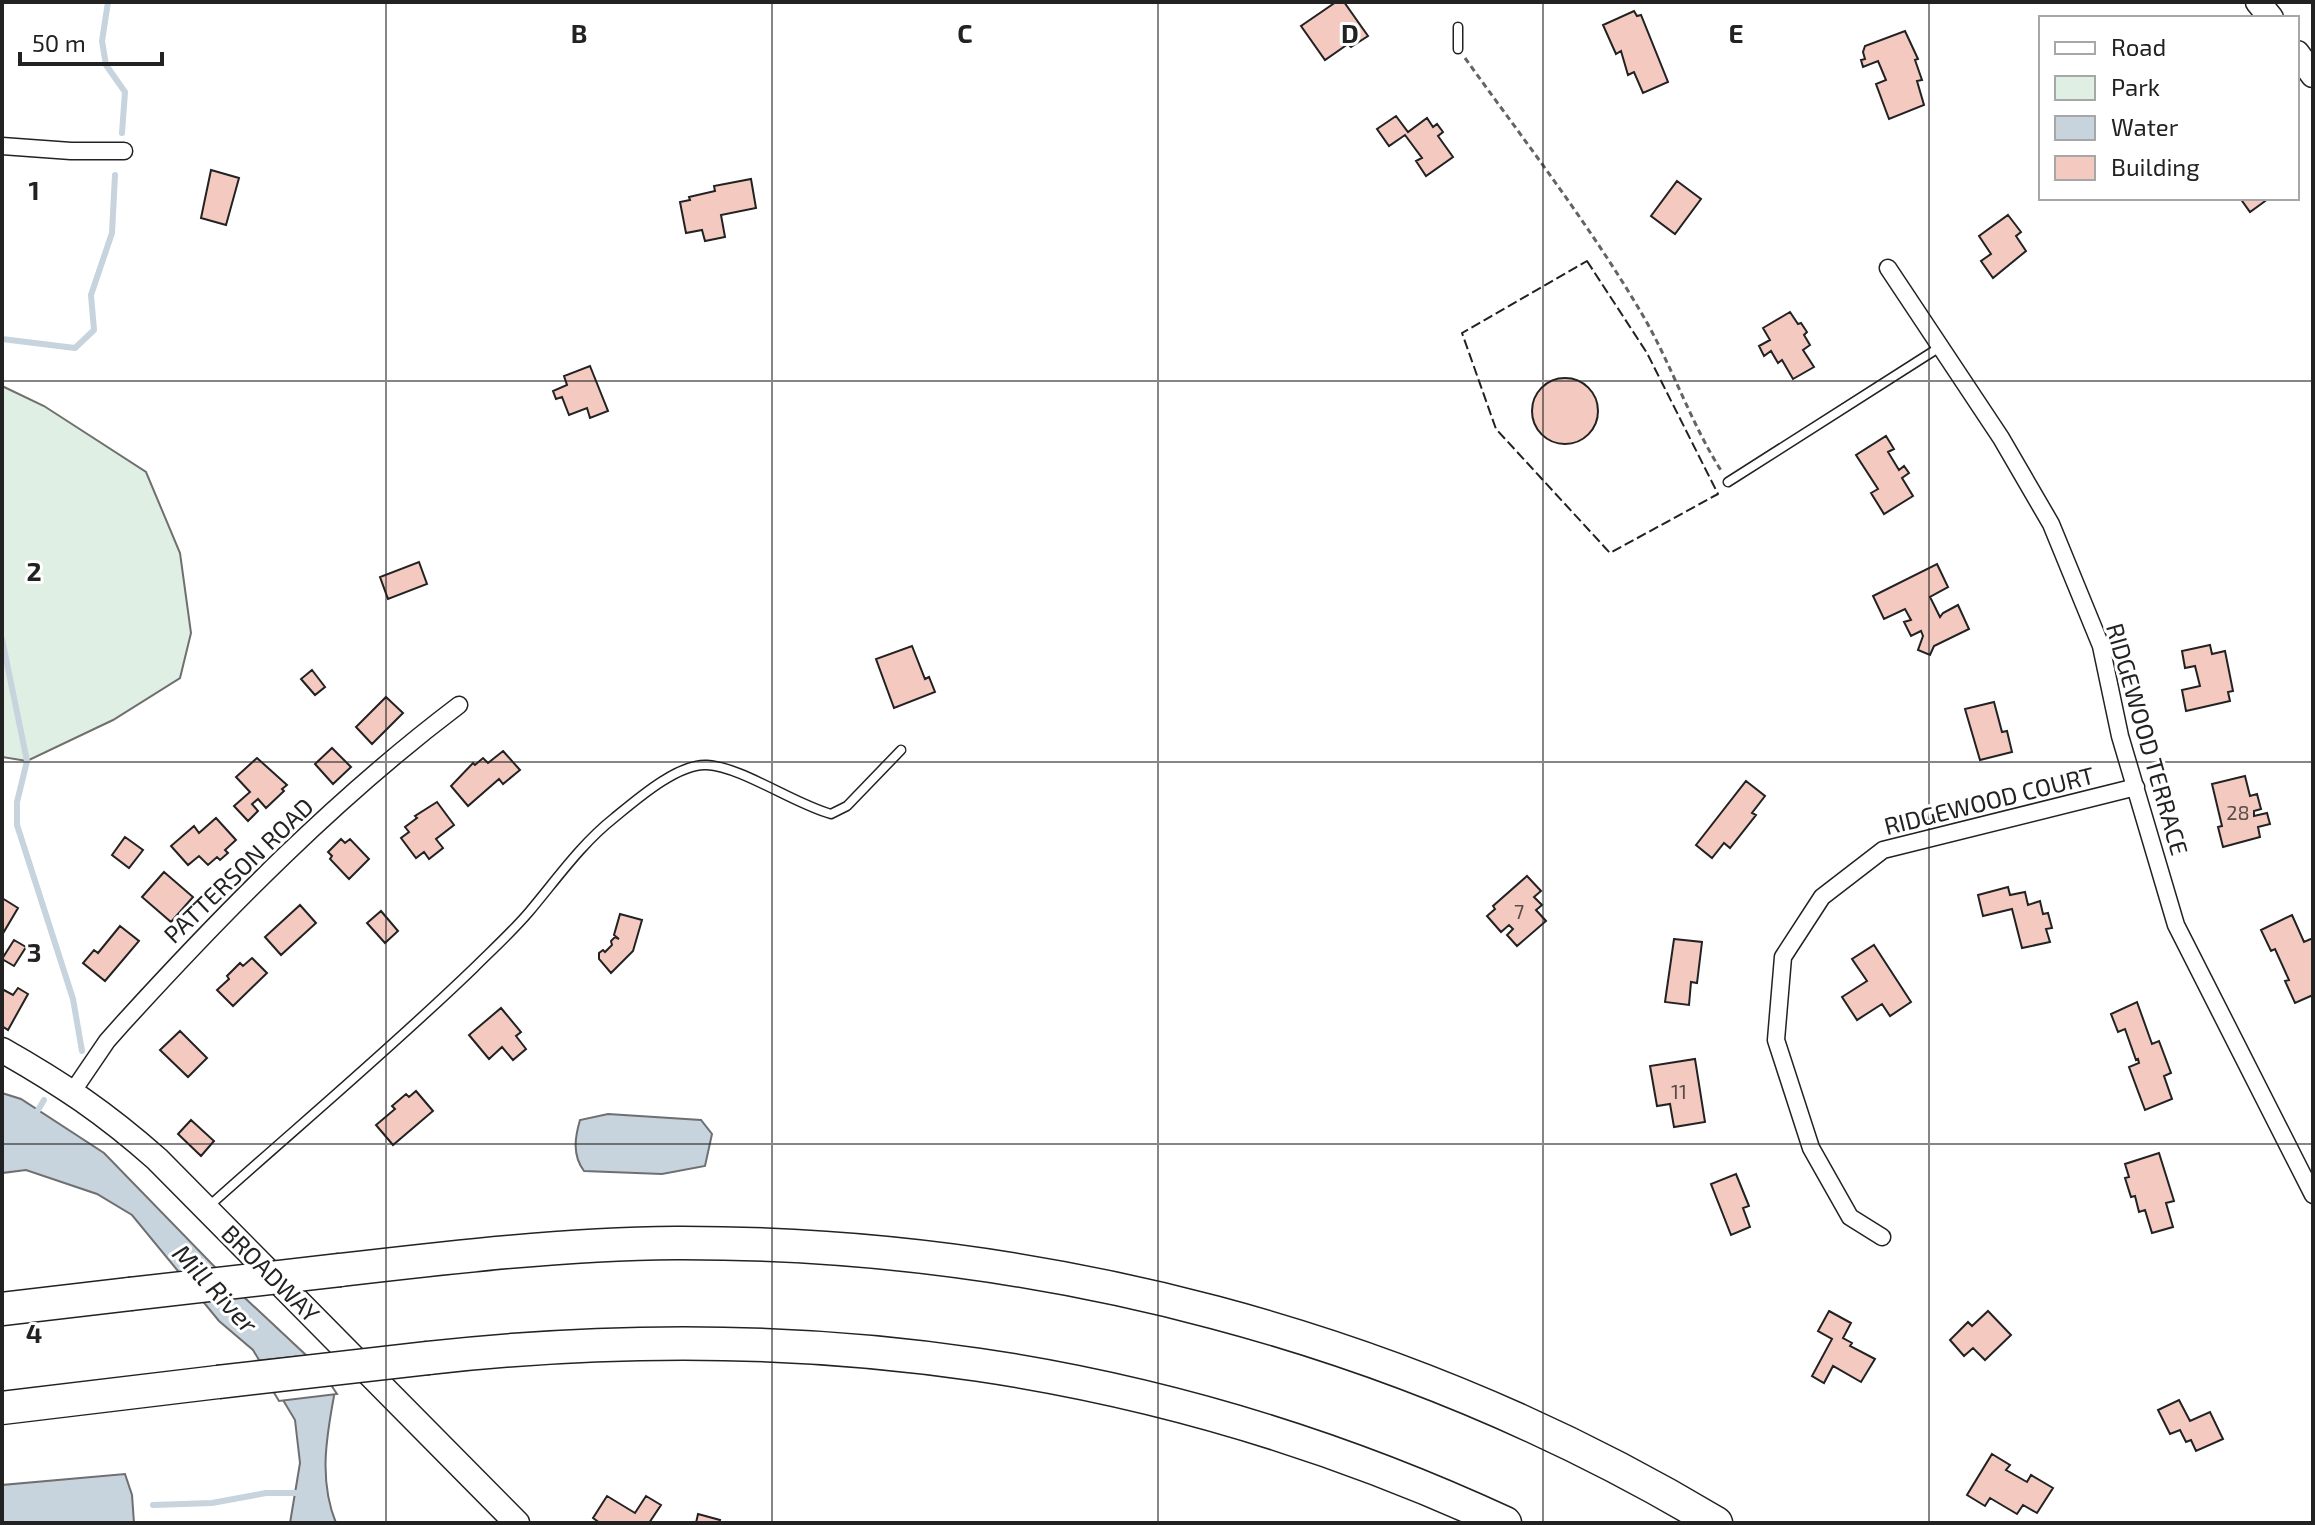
<svg xmlns="http://www.w3.org/2000/svg" width="2315" height="1525" font-family="'Exo 2',sans-serif">
	<style>
		.green { fill: #e0efe3; stroke: #6f6f6f; stroke-width: 2 }
		.water { fill: #c7d3dd; stroke: #6f6f6f; stroke-width: 2 }
		.pier { fill: #fff; stroke: #6f6f6f; stroke-width: 2 }
		.lines { fill: none; stroke-linecap: round; stroke-linejoin: round }
		.stream { stroke: #c7d3dd; stroke-width: 6 }
		.building { fill: #f3c9c0; stroke: #222; stroke-width: 2 }
		.lane-casing { stroke: #222; stroke-width: 11 }
		.street-casing { stroke: #222; stroke-width: 19 }
		.secondary-casing { stroke: #222; stroke-width: 27 }
		.highway-casing { stroke: #222; stroke-width: 35 }
		.path { stroke: #646464; stroke-width: 3; stroke-dasharray: 6 4; stroke-linecap: butt }
		.lane { stroke: #fff; stroke-width: 8 }
		.street { stroke: #fff; stroke-width: 16 }
		.secondary { stroke: #fff; stroke-width: 24 }
		.highway { stroke: #fff; stroke-width: 32 }
		.highway-bridge-casing { stroke: #222; stroke-width: 35; stroke-linecap: butt }
		.highway-bridge { stroke: #fff; stroke-width: 32 }
		.fence { stroke: #222; stroke-width: 2; stroke-dasharray: 10 4; stroke-linecap: butt }
		.grid { fill: none; stroke: #222; stroke-width: 2; stroke-opacity: 0.55 }
		.labels { text-anchor: middle; dominant-baseline: central; stroke-width: 6; stroke-linejoin: round; paint-order: stroke }
		.number-label { font-size: 20px; fill: #564c4a }
		.street-label { font-size: 24px; fill: #222; stroke: #fff }
		.water-label { font-size: 26px; font-style: italic; fill: #222; stroke: #fff }
		.grid-label { font-size: 26px; text-anchor: middle; font-weight: bold; fill: #222; stroke: #fff; stroke-width: 6; stroke-linejoin: round; paint-order: stroke }
	</style>
	<rect width="100%" height="100%" fill="#fff"/>
	<!-- green -->
	<path class="green" d="M2 386 44 406 146 472 180 553 191 633 180 678 113 720 27 761 2 757Z"/>
	<!-- water -->
	<path class="water" d="M2 1093 21 1099 104 1153 246 1299 307 1356 334 1396C326 1439 319 1481 336 1523H290L300 1463 295 1420 253 1350 219 1321 132 1215 97 1194 26 1170 2 1173Z
		M608 1114 701 1120 712 1134 705 1166 662 1174 584 1171C572 1155 575 1137 580 1120Z
		M125 1474 132 1495 134 1523H2V1485Z"/>
	<!-- pier -->
	<path class="pier" d="M311 1355 337 1394 279 1401 255 1361Z"/>
	<g class="lines">
		<!-- stream -->
		<path class="stream" d="M108 2 102 41 106 65 125 92 122 133
			M2 339 75 348 94 330 91 295 112 233 115 175
			M2 639 27 761 17 802V825L73 999 82 1051
			M38 1110 44 1100
			M153 1505 212 1503 266 1493H304"/>
	</g>
	<!-- building -->
	<path class="building" d="M1336 2H1344L1368 36 1351 47 1348 44 1325 60 1301 26Z
		M1634 11 1637 16 1641 15 1668 82 1643 93 1634 72 1628 75 1621 51 1616 54 1603 25Z
		M1905 31 1918 59 1915 60 1922 80 1917 81 1924 105 1889 119 1876 84 1886 80 1878 61 1863 67 1861 60 1865 59 1863 52 1865 46Z
		M1396 116 1408 132 1427 118 1433 127 1437 124 1443 132 1438 136 1453 157 1426 176 1416 161 1422 158 1405 135 1389 146 1377 129Z
		M211 170 239 178 226 225 201 218Z
		M751 179 756 208 721 215 725 237 705 241 702 230 686 233 680 202 690 200 689 197 715 191 714 186Z
		M1677 181 1701 199 1675 234 1651 216Z
		M2240 198H2267L2268 199 2250 212Z
		M2008 215 2021 232 2016 236 2026 251 1993 278 1981 261 1991 254 1979 236Z
		M1790 312 1798 324 1801 323 1807 332 1804 335 1810 345 1803 350 1814 367 1793 379 1782 360 1778 363 1771 351 1764 356 1759 346 1770 340 1763 328Z
		M590 366 608 411 590 418 587 408 569 415 562 397 556 399 553 391 567 385 564 376Z
		M1532 411a33 33 0 1 1 66 0a33 33 0 1 1-66 0Z
		M1886 436 1894 449 1888 452 1899 470 1904 466 1909 473 1902 478 1913 496 1884 514 1871 493 1878 489 1856 455Z
		M419 562 427 584 388 599 380 577Z
		M1937 564 1948 587 1930 597 1940 617 1943 613 1958 605 1969 629 1934 646 1930 655 1918 650 1923 636 1921 631 1911 636 1904 622 1911 620 1905 609 1884 619 1873 596Z
		M2210 645 2212 654 2225 651 2233 691 2228 692 2230 701 2186 711 2182 690 2200 686 2195 666 2185 668 2182 651Z
		M912 646 925 679 929 677 935 692 894 708 876 659Z
		M312 670 325 687 315 695 301 679Z
		M386 697 403 713 372 744 356 727Z
		M1994 702 2002 732 2007 731 2012 752 1980 760 1965 709Z
		M332 748 351 767 333 784 315 764Z
		M503 751 520 770 503 784 499 779 468 806 451 786 473 763 475 765 483 758 488 763Z
		M257 758 287 785 282 789 284 791 266 808 258 799 252 804 258 811 248 821 234 806 250 792 236 777Z
		M2245 776 2250 796 2257 794 2261 809 2254 811V816L2267 813 2270 824 2258 827 2260 837 2223 847 2218 827 2222 826 2212 784Z
		M1746 781 1765 796 1752 813 1756 815 1730 848 1724 843 1712 858 1696 845Z
		M437 802 454 825 436 839 443 848 429 859 424 852 416 858 401 838 409 832 405 827 417 818 415 816Z
		M216 818 236 840 225 850 228 853 220 860 217 857 208 865 199 856 188 865 171 846 194 826 199 833Z
		M125 837 143 850 129 868 112 855Z
		M341 839 345 843 350 839 369 859 349 879 330 859 332 856 328 852Z
		M164 872 193 897 171 922 142 897Z
		M1527 876 1541 891 1534 897 1542 905 1536 910 1546 921 1517 946 1507 935 1513 929 1509 925 1501 932 1487 916 1495 909 1493 906Z
		M2008 887 2010 895 2025 892 2028 905 2040 901 2043 914 2048 913 2052 928 2046 929 2050 942 2022 948 2012 909 1983 916 1978 895Z
		M2 898 18 908 2 935Z
		M300 905 316 923 281 955 265 937Z
		M381 911 398 931 385 943 367 923Z
		M620 914 642 920 633 951 611 973 599 959V953L603 950 605 952 612 945 611 941 615 937 619 939 614 935Z
		M2292 915 2304 942 2313 938V995L2295 1003 2285 981 2289 980 2275 949 2271 951 2261 930Z
		M120 926 139 941 105 981 83 963 94 950 98 953Z
		M1674 939 1702 942 1697 983 1691 982 1689 1005 1665 1002Z
		M14 940 26 947 14 966 2 959Z
		M1874 945 1911 1002 1890 1016 1882 1004 1857 1020 1842 997 1867 981 1852 959Z
		M252 958 267 973 233 1006 217 990 229 979 227 976 240 963 243 966Z
		M18 988 28 994 8 1030 2 1026V989L13 995Z
		M2137 1002 2152 1044 2159 1041 2171 1073 2164 1076 2172 1099 2145 1110 2129 1067 2139 1063 2138 1059 2136 1060 2125 1029 2118 1032 2111 1014Z
		M501 1008 521 1032 516 1036 526 1049 513 1060 502 1047 489 1059 469 1035Z
		M180 1031 207 1058 188 1077 160 1050Z
		M1695 1059 1705 1122 1674 1127 1670 1104 1657 1106 1650 1066Z
		M416 1091 433 1111 393 1145 376 1125 395 1109 392 1106 406 1094 409 1097Z
		M191 1120 214 1141 201 1156 178 1134Z
		M2159 1153 2174 1201 2166 1203 2173 1227 2152 1233 2145 1210 2139 1212 2135 1196 2131 1197 2125 1178 2129 1177 2125 1164Z
		M1736 1174 1749 1206 1743 1208 1750 1227 1731 1235 1711 1184Z
		M1829 1311 1851 1323 1843 1338 1852 1343 1850 1346 1875 1359 1861 1382 1833 1366 1824 1383 1812 1376 1832 1339 1818 1331Z
		M1988 1311 2011 1335 1985 1360 1973 1348 1964 1356 1950 1340 1968 1322 1972 1326Z
		M2179 1400 2190 1421 2210 1412 2223 1439 2196 1451 2191 1440 2186 1442 2180 1430 2170 1434 2158 1410Z
		M1992 1454 2010 1465 2006 1470 2027 1482 2031 1475 2053 1488 2037 1513 2023 1505 2017 1514 1990 1498 1985 1506 1967 1495Z
		M607 1496 635 1513 646 1496 661 1505 649 1523H600L593 1518Z
		M698 1514 720 1520 719 1523H696Z"/>
	<g class="lines">
		<defs>
			<path id="lane" d="M1458 49V27
				M1728 482 1940 347
				M208 1207C296 1128 388 1051 474 968 492 950 512 932 529 912 556 880 581 844 614 818 636 800 678 763 707 765 742 767 794 804 831 814L847 806 901 750"/>
			<path id="street" d="M2 146 71 151H124
				M1888 268 2001 438 2051 524 2101 646 2120 736 2176 925 2313 1195
				M73 1091 107 1041 123 1023C227 909 336 798 459 705
				M1882 1237 1850 1217 1811 1148 1776 1040 1783 957 1822 897 1883 850 2136 787"/>
			<path id="secondary" d="M2258 2 2271 18
				M2297 53 2313 75
				M2 1050C62 1084 105 1113 157 1159L517 1523"/>
			<path id="highway" d="M340 1270C452 1257 563 1244 676 1243 1039 1242 1404 1336 1716 1523
				M2 1309 130 1294
				M428 1358C805 1316 1159 1363 1505 1523
				M2 1408 218 1382"/>
		</defs>
		<!-- lane casing -->
		<use href="#lane" class="lane-casing"/>
		<!-- street casing -->
		<use href="#street" class="street-casing"/>
		<!-- secondary casing -->
		<use href="#secondary" class="secondary-casing"/>
		<!-- highway casing -->
		<use href="#highway" class="highway-casing"/>
		<!-- path -->
		<path class="path" d="M1465 58C1526 143 1589 224 1642 314 1672 365 1690 422 1722 472"/>
		<!-- lane -->
		<use href="#lane" class="lane"/>
		<!-- street -->
		<use href="#street" class="street"/>
		<!-- secondary -->
		<use href="#secondary" class="secondary"/>
		<!-- highway -->
		<use href="#highway" class="highway"/>
		<defs>
			<path id="highway-bridge" d="M130 1294 340 1270
				M218 1382 428 1358"/>
		</defs>
		<!-- highway-bridge casing -->
		<use href="#highway-bridge" class="highway-bridge-casing"/>
		<!-- highway-bridge -->
		<use href="#highway-bridge" class="highway-bridge"/>
		<!-- fence -->
		<path class="fence" d="M1587 261 1647 353 1718 494 1610 553 1496 429 1462 333Z"/>
	</g>
	<!-- grid -->
	<path class="grid" d="M386 2V1523M772 2V1523M1158 2V1523M1543 2V1523M1929 2V1523M2 381H2313M2 762H2313M2 1144H2313"/>
	<g class="labels">
		<!-- number labels -->
		<g class="number-label">
			<text x="2238" y="812">28</text>
			<text x="1519" y="911">7</text>
			<text x="1679" y="1091">11</text>
		</g>
		<!-- street labels -->
		<g class="street-label">
			<text transform="translate(2148 739) rotate(74)">RIDGEWOOD TERRACE</text>
			<text transform="translate(1989 800) rotate(-14)">RIDGEWOOD COURT</text>
			<text transform="translate(238 870) rotate(-44)">PATTERSON ROAD</text>
			<text transform="translate(271 1273) rotate(45)">BROADWAY</text>
		</g>
		<!-- water labels -->
		<g class="water-label">
			<text transform="translate(216 1288) rotate(47)">Mill River</text>
		</g>
	</g>
	<g class="grid-label">
		<text x="579" y="43">B</text>
		<text x="965" y="43">C</text>
		<text x="1350" y="43">D</text>
		<text x="1736" y="43">E</text>
		<text x="34" y="200">1</text>
		<text x="34" y="581">2</text>
		<text x="34" y="962">3</text>
		<text x="34" y="1343">4</text>
	</g>
	<!-- border -->
	<rect width="2315" height="1525" fill="none" stroke="#222222" stroke-width="8"/>
	<!-- legend -->
	<rect x="2039" y="16" width="260" height="184" fill="#ffffff" stroke="#a7a7a7" stroke-width="2"/>
	<rect x="2055" y="42" width="40" height="12" fill="#ffffff" stroke="#a7a7a7" stroke-width="2"/>
	<text x="2111" y="56" font-size="24" fill="#222222">Road</text>
	<rect x="2055" y="76" width="40" height="24" fill="#e0efe3" stroke="#a7a7a7" stroke-width="2"/>
	<text x="2111" y="96" font-size="24" fill="#222222">Park</text>
	<rect x="2055" y="116" width="40" height="24" fill="#c7d3dd" stroke="#a7a7a7" stroke-width="2"/>
	<text x="2111" y="136" font-size="24" fill="#222222">Water</text>
	<rect x="2055" y="156" width="40" height="24" fill="#f3c9c0" stroke="#a7a7a7" stroke-width="2"/>
	<text x="2111" y="176" font-size="24" fill="#222222">Building</text>
	<!-- scale -->
	<path d="M20 52v12h142v-12" fill="none" stroke="#222222" stroke-width="4"/>
	<text x="32" y="52" font-size="24" fill="#222222" stroke="#ffffff" stroke-width="6" paint-order="stroke">50 m</text>
</svg>
